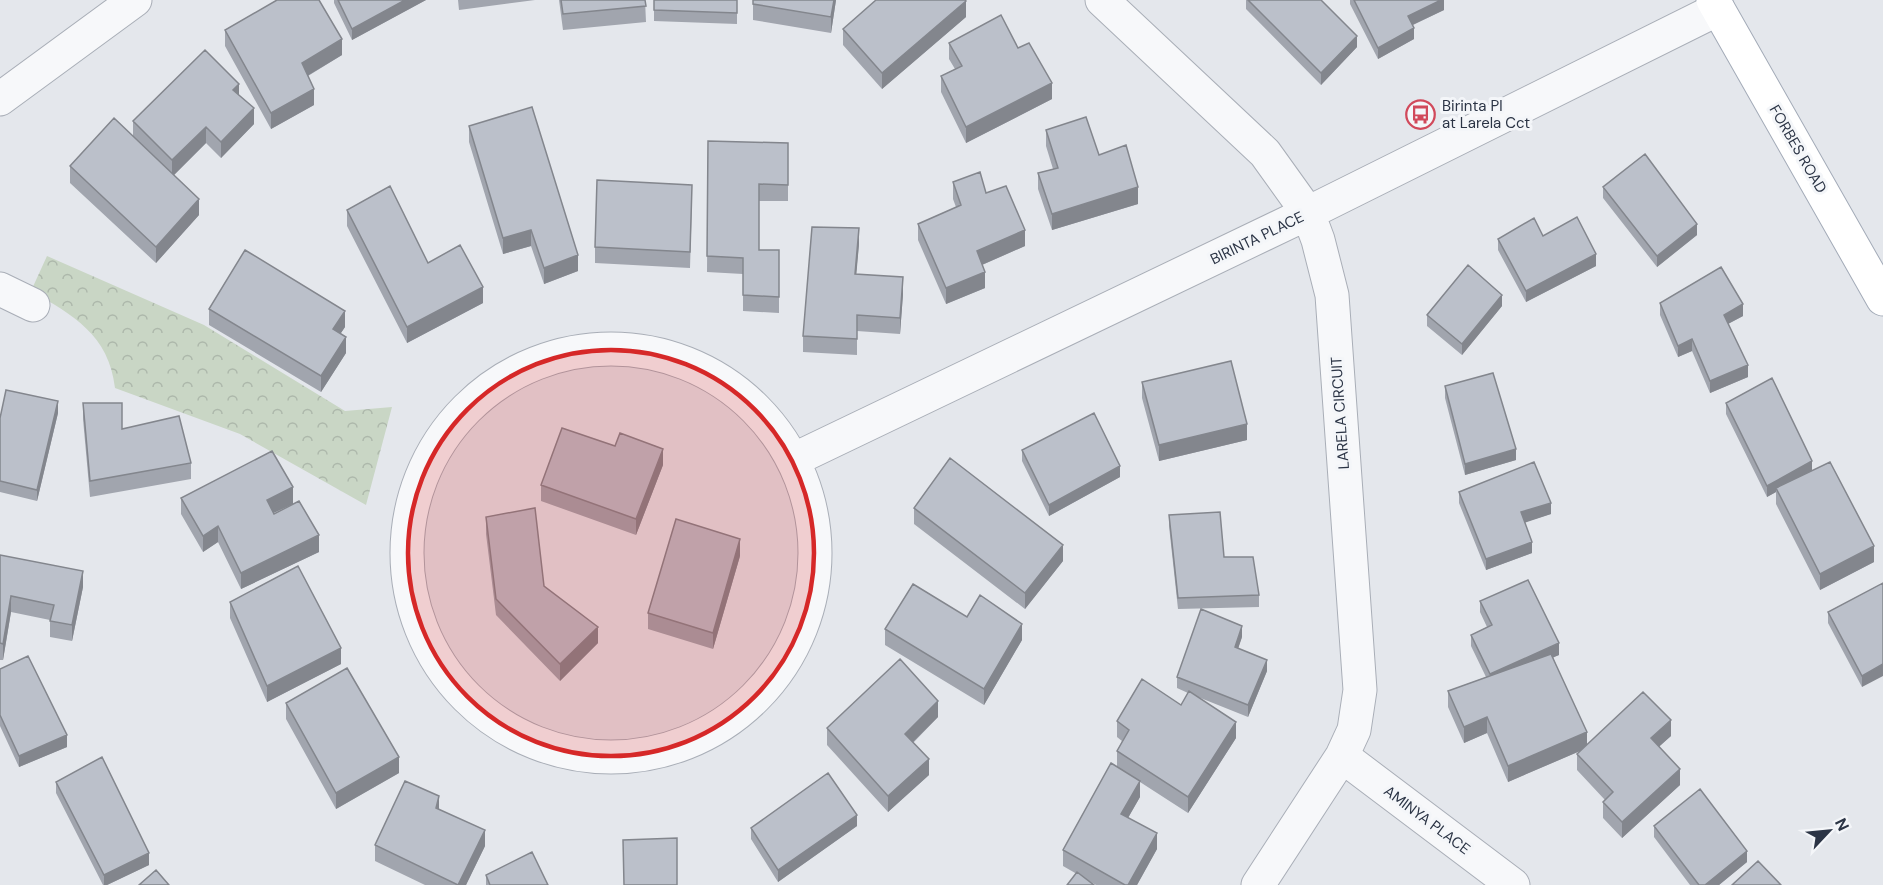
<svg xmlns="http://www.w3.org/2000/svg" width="1883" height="885" font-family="'DM Sans',sans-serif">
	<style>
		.park { fill: url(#park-crowns) }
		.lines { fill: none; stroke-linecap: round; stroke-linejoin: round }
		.minor-casing { stroke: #a9aeb7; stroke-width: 35 }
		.major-casing { stroke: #a3abb8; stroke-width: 35 }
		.minor { stroke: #f7f8fa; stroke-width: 33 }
		.major { stroke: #fff; stroke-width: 33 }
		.wall { fill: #a1a5ae }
		.shaded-wall { fill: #83868d }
		.building { fill: #bbc0ca; stroke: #83868d; stroke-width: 1.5 }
		.marked { fill: #d62828; fill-opacity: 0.2; stroke: #d62828; stroke-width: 4.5; stroke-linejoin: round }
		.labels { text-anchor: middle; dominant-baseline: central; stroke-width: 6; stroke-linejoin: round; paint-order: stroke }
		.poi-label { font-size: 15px; fill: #2b3445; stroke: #f4f6f9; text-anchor: start }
		.street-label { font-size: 15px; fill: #2b3445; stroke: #f4f6f9 }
	</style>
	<defs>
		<pattern id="park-crowns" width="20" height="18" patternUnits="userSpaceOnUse" patternTransform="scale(1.5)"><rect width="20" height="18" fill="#c9d6c5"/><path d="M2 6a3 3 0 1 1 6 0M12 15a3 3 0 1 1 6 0" fill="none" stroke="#adb8ab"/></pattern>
	</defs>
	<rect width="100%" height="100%" fill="#e4e7ec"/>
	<!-- park -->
	<path class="park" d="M47 256 204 325 345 411 392 407 366 505 240 434 115 388C109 335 73 315 31 291Z"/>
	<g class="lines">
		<defs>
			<path id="minor" d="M1102 0 1265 153 1308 213 1318 240 1332 295 1360 690 1354 730 1342 756 1258 885
				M0 99 135 0
				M0 289 33 305
				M407 553a204 204 0 1 1 408 0a204 204 0 1 1-408 0Z
				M793 460 1308 213 1718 9
				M1342 756 1513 885"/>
			<path id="major" d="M1713 0 1883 299"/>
		</defs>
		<!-- minor casing -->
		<use href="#minor" class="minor-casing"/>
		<!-- major casing -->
		<use href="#major" class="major-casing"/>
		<!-- minor -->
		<use href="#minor" class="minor"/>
		<!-- major -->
		<use href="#major" class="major"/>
	</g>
	<!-- wall -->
	<path class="wall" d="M334 0H426L352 40 334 3Z
		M458 0H535L459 10Z
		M559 0H645L646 22 563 30Z
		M654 0H737V24L654 21Z
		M753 0H836L831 33 753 20Z
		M1246 0H1321L1357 47 1321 85 1246 9Z
		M1350 0H1444V10L1413 25 1414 39 1378 59 1350 4Z
		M966 17 882 89 843 45V29Z
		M225 30 342 55 308 76 314 105 271 129 225 46Z
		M949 43 1052 99 966 143 941 92V76L955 69 949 59Z
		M239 95 254 124 221 158 206 143 174 175 199 215 156 263 70 183V166L133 136V121Z
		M469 126 578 271 544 284 531 246 503 254 469 142Z
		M1046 130 1099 155 1138 204 1052 230 1038 189V173L1053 169 1046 146Z
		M708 141 788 143V201H759V250H779V313L743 311V274L707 272Z
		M953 182 986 193 1025 246 982 265 985 288 946 304 918 240V224L956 207 953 199Z
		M1603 187 1697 235 1657 267 1603 198Z
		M692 201 690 268 595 263V247Z
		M347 210 428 263 483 303 407 343 347 226Z
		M1498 239 1596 266 1526 302 1498 250Z
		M859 244 856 274 903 294 900 334 857 331V355L803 352V336Z
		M1660 303 1743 316 1728 324 1748 377 1710 393 1692 351 1678 357 1660 315Z
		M1502 306 1462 355 1427 326V315Z
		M209 309 345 327 340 334 346 353 321 392 209 325Z
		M1142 382 1247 440 1159 461 1142 398Z
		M1445 386 1516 460 1465 475 1445 398Z
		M83 403 122 429 191 463V479L90 497 83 419Z
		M1726 403 1812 470 1874 562 1820 590 1776 504V492L1767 497 1726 414Z
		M58 413 37 501 0 492V418Z
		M615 446 663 465 636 535 541 501V485Z
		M1022 450 1120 477 1049 516 1022 461Z
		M1459 492 1551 514 1525 522 1532 553 1486 570 1459 503Z
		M181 498 293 504 273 513 319 552 241 589 218 542 203 552 181 514Z
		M914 508 1063 561 1025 609 914 524Z
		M1169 515 1224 557 1259 595V607L1178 609 1169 526Z
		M486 517 544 586 598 643 560 681 496 615 486 534Z
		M0 555 83 587 72 641 50 637V620L11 612 3 660H0Z
		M740 556 713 649 648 629V613Z
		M1883 583 1862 687 1828 623V612Z
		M1480 601 1559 655 1553 657 1587 745 1671 736 1659 746 1680 785 1622 838 1603 818V802L1605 800 1577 770V754L1580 751 1508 782 1487 733 1464 743 1448 707V691L1486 677 1471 646V635L1487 627 1480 612Z
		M230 602 341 664 267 702 230 618Z
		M967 617 1022 640 984 705 885 645V629Z
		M1242 637 1238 648 1267 671 1248 717 1198 697 1236 738 1188 813 1140 782V797L1128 818 1157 849 1137 885H1096L1063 866V850L1117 766V751L1122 741 1117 737V721L1181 705 1188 693 1177 688V677Z
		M0 669 67 747 19 767 0 726Z
		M286 703 399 773 336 809 286 719Z
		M938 717 913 743 929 775 888 812 827 745V728Z
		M56 782 149 865 107 885H103L56 793Z
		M439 809 485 846 466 885H425L375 861V845Z
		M857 826 778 882 751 839V828Z
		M1654 826 1747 862 1719 885H1690L1654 837Z
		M486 875 548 885H486Z"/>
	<!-- shaded-wall -->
	<path class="shaded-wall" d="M405 0H426L352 40V29Z
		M834 0H836L831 33V17Z
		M1441 0H1444V10L1408 27V16Z
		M966 1V17L882 89V73Z
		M1414 28V39L1378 59V48Z
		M1357 36V47L1321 85V73Z
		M342 39V55L302 79V63Z
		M1052 83V99L966 143V127Z
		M239 84V100L233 90Z
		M314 89V105L271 129V113Z
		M254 108V124L221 158V142Z
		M206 127V143L172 177V160Z
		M1138 187V204L1052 230V214Z
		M199 199V215L156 263V247Z
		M1697 224V235L1657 267V256Z
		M859 228V244L855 290V274Z
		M531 230V246L503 254V238Z
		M1025 230V246L977 267V251Z
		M1596 254V266L1526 302V291Z
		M578 255V271L544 284V268Z
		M985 272V288L946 304V288Z
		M903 277V294L900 334V318Z
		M483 287V303L407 343V327Z
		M1502 295V306L1462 355V344Z
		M1743 304V316L1724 326V315Z
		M345 311V327L333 345V329Z
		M346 337V353L321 392V376Z
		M1692 339V351L1678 357V346Z
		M1748 365V377L1710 393V381Z
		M58 401V413L37 501V490Z
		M1247 424V440L1159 461V445Z
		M663 449V465L636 535V519Z
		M1516 449V460L1465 475V464Z
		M1812 461V472L1776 488V492L1767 497V486Z
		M1120 466V477L1049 516V505Z
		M293 487V504L267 516V500Z
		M1551 503V514L1521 524V512Z
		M218 526V542L203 552V536Z
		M319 535V552L241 589V573Z
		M740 539V556L713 649V633Z
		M1532 542V553L1486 570V559Z
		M1063 545V561L1025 609V593Z
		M1874 546V562L1820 590V574Z
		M83 571V587L72 641V625Z
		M11 596V612L3 660V644Z
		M1022 624V640L984 705V689Z
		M1242 626V637L1235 658V647Z
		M598 627V643L560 681V664Z
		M1559 643V655L1490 685V674Z
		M341 648V664L267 702V686Z
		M1267 660V671L1248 717V705Z
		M1883 664V676L1862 687V676Z
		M938 701V717L905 750V734Z
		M1487 717V733L1464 743V727Z
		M1671 720V736L1651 754V738Z
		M1236 722V738L1188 813V797Z
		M1587 732V748L1508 782V766Z
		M67 735V747L19 767V756Z
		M399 757V773L336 809V793Z
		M929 759V775L888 812V796Z
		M1680 769V785L1622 838V822Z
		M1140 781V797L1121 830V814Z
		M439 796V812L436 808Z
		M857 815V826L778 882V870Z
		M485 830V846L466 885H458Z
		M1157 833V849L1137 885H1128Z
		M1747 851V862L1719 885H1705Z
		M149 853V865L107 885H104V875Z"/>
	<!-- building -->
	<path class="building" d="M277 0H319L342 39 302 63 314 89 271 113 225 30Z
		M338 0H405L352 29Z
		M561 0H645L646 6 563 14Z
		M654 0H737V13L654 10Z
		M753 0H834L831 17 753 4Z
		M876 0H965L966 1 882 73 843 29Z
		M1248 0H1321L1357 36 1321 73Z
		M1354 0H1441L1408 16 1414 28 1378 48Z
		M1001 15 1018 48 1029 43 1052 83 966 127 941 76 962 66 949 43Z
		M205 50 239 84 233 90 254 108 221 142 206 127 172 160 133 121Z
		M532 107 578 255 544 268 531 230 503 238 469 126Z
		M1086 117 1099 155 1126 145 1138 187 1052 214 1038 173 1058 168 1046 130Z
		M114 118 199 199 156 247 70 166Z
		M708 141 788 143V185L759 184V250H779V297L743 295V258L707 256Z
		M1645 154 1697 224 1657 256 1603 187Z
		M980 172 986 193 1006 186 1025 230 977 251 985 272 946 288 918 224 961 205 953 182Z
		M597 180 692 185 690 252 595 247Z
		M390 186 428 263 460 245 483 287 407 327 347 210Z
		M1577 217 1596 254 1526 291 1498 239 1534 218 1543 236Z
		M812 227 859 228 855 274 903 277 900 318 857 315V339L803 336Z
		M245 250 345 311 333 329 346 337 321 376 209 309Z
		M1468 265 1502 295 1462 344 1427 315Z
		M1721 267 1743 304 1724 315 1748 365 1710 381 1692 339 1678 346 1660 303Z
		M1231 361 1247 424 1159 445 1142 382Z
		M1493 373 1516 449 1465 464 1445 386Z
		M1772 378 1812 461 1767 486 1726 403Z
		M6 390 58 401 37 490 0 481V418Z
		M83 403H122V429L179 416 191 463 90 481Z
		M1094 413 1120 466 1049 505 1022 450Z
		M562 428 615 446 620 433 663 449 636 519 541 485Z
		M272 451 293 487 267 500 274 514 299 501 319 535 241 573 218 526 203 536 181 498Z
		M950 458 1063 545 1025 593 914 508Z
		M1534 462 1551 503 1521 512 1532 542 1486 559 1459 492Z
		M1830 462 1874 546 1820 574 1776 488Z
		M535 508 544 586 598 627 560 664 496 599 486 517Z
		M1220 512 1224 557H1253L1259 595 1178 598 1169 515Z
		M676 519 740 539 713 633 648 613Z
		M0 555 83 571 72 625 50 621 54 605 11 596 3 644 0 643Z
		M298 566 341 648 267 686 230 602Z
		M1528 580 1559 643 1490 674 1471 635 1492 625 1480 601Z
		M1883 583V664L1862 676 1828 612Z
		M913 584 967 617 980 595 1022 624 984 689 885 629Z
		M1201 609 1242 626 1235 647 1267 660 1248 705 1177 677Z
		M1551 654 1587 732 1508 766 1487 717 1464 727 1448 691Z
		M28 656 67 735 19 756 0 715V669Z
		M900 659 938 701 905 734 929 759 888 796 827 728Z
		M347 668 399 757 336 793 286 703Z
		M1142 679 1181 705 1189 691 1236 722 1188 797 1117 751 1129 730 1117 721Z
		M1643 692 1671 720 1651 738 1680 769 1622 822 1603 802 1613 792 1577 754Z
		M102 757 149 853 104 875 56 782Z
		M1111 763 1140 781 1121 814 1157 833 1128 885H1125L1063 850Z
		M828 773 857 815 778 870 751 828Z
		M405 781 439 796 436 808 485 830 458 885 375 845Z
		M1700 789 1747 851 1705 885H1699L1654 826Z
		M677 838V885H624L623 840Z
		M532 852 548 885H490L486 875Z
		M1758 861 1781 885H1732Z
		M156 870 169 885H139Z
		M1077 872 1094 885H1067Z"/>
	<!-- marked area -->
	<path class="marked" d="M408 553a203 203 0 1 1 406 0a203 203 0 1 1-406 0Z"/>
	<!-- icons -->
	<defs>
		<symbol id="bus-ring" viewBox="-11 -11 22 22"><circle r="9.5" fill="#f4f6f9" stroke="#d1495b" stroke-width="1.5"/><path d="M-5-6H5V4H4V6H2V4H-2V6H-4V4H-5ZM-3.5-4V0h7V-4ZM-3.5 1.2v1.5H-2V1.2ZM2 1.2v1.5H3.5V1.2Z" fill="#d1495b"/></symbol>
	</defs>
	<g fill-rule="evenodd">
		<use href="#bus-ring" x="1404" y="98" width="33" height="33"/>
	</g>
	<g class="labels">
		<!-- poi labels -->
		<g class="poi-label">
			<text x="1442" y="106">Birinta Pl<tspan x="1442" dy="17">at Larela Cct</tspan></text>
		</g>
		<!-- street labels -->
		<g class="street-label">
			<text transform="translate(1798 149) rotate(60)">FORBES ROAD</text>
			<text transform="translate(1257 238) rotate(-26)">BIRINTA PLACE</text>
			<text transform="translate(1340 413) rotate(-94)">LARELA CIRCUIT</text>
			<text transform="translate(1427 820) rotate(37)">AMINYA PLACE</text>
		</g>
	</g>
	<!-- north arrow -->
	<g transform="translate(1829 831) rotate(64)" stroke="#f4f6f9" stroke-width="4.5" paint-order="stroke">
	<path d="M0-4.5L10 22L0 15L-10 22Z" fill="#2b3445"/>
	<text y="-9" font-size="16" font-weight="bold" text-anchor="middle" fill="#2b3445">N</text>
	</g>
</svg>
